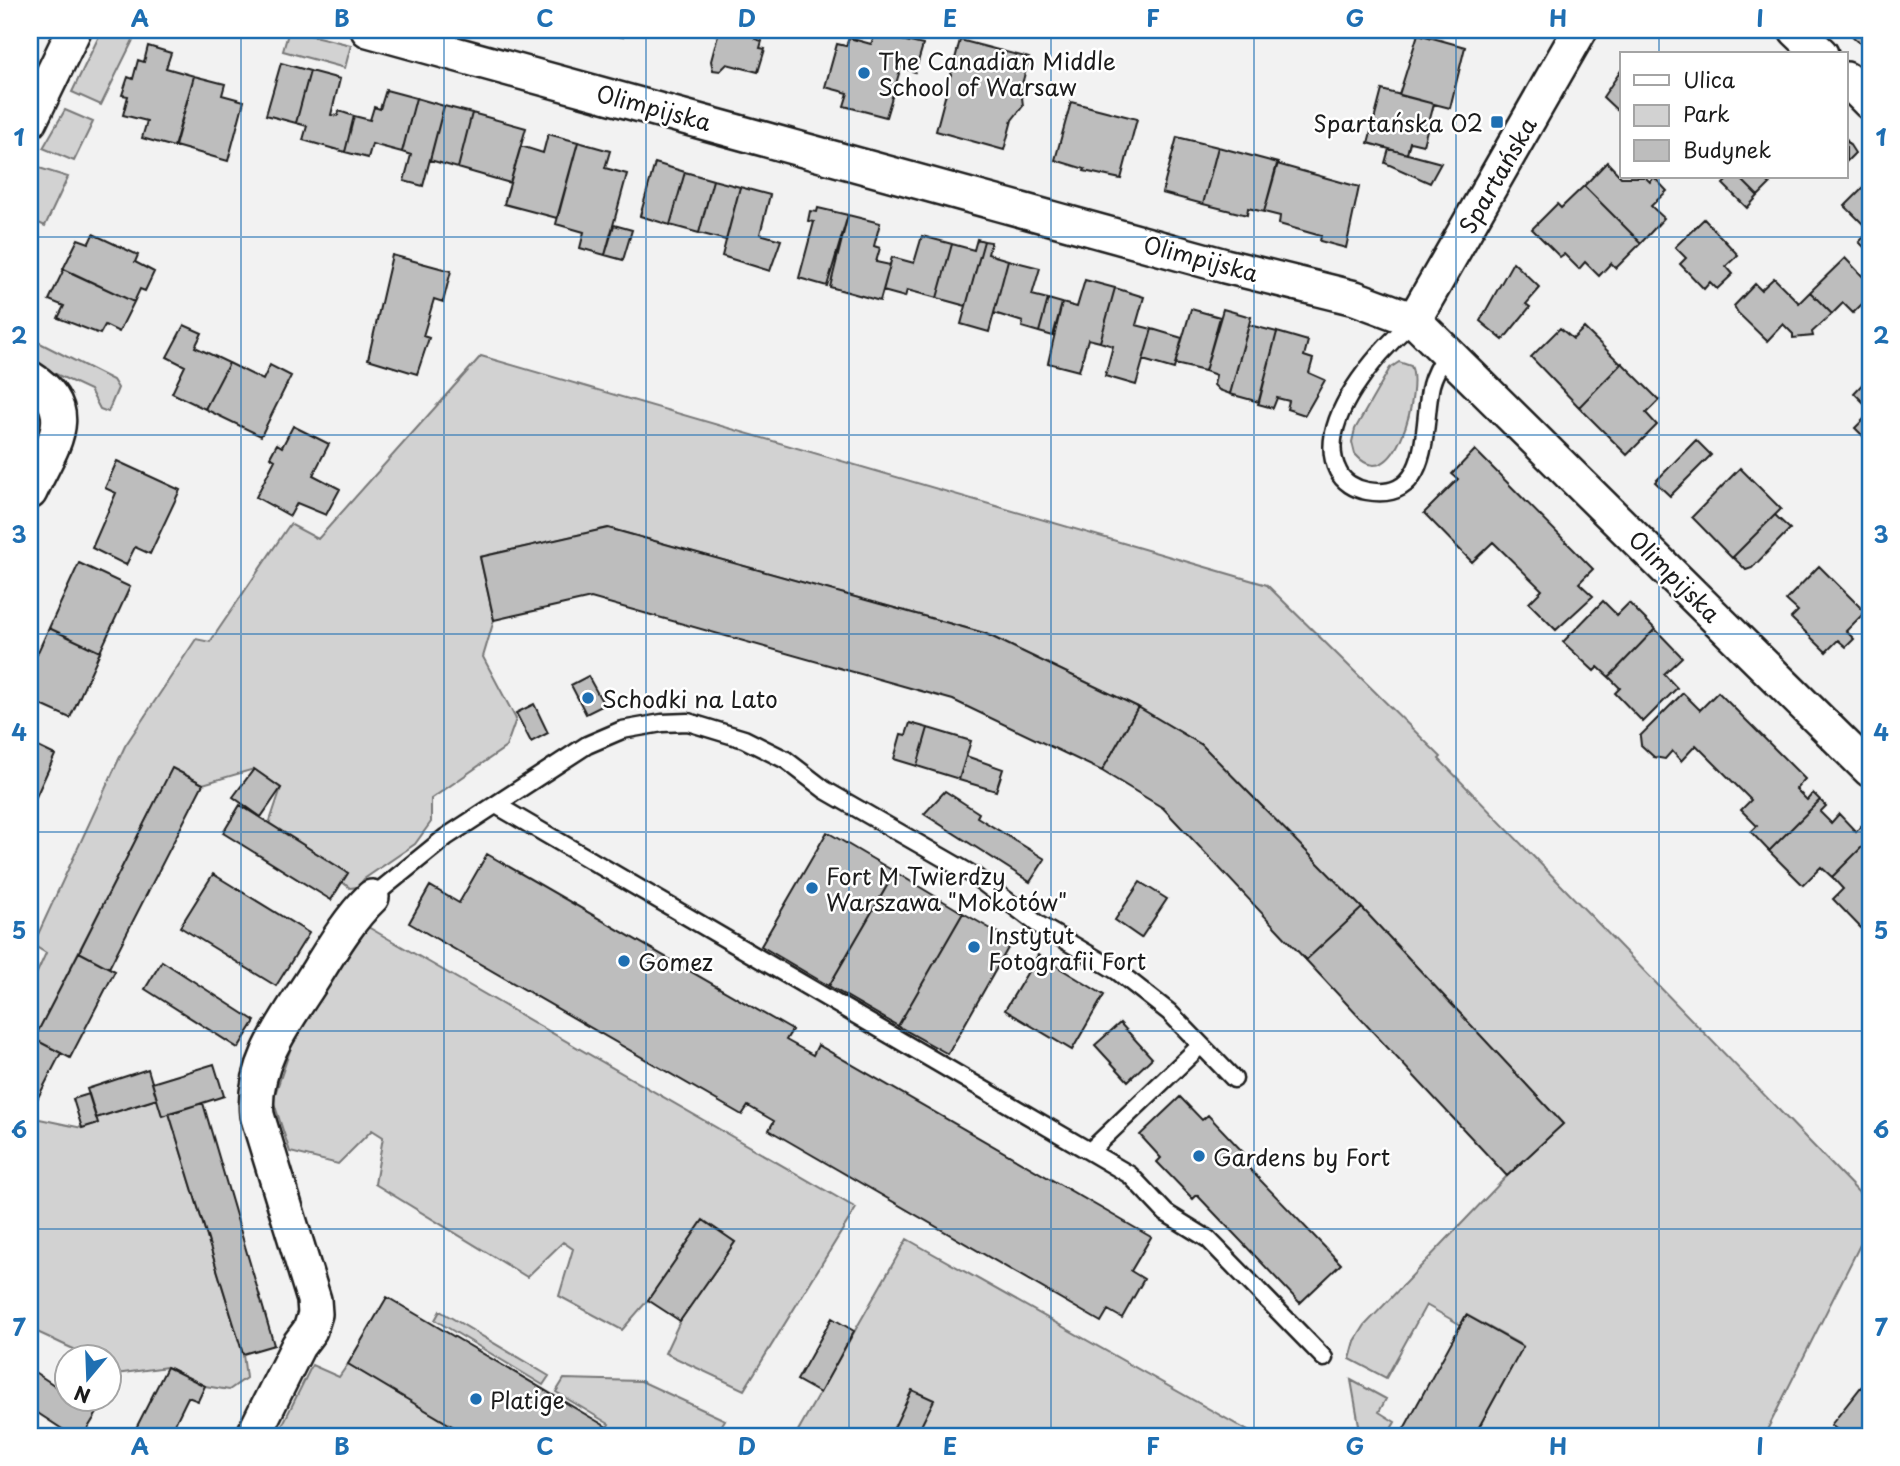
<svg xmlns="http://www.w3.org/2000/svg" width="1900" height="1466" font-family="'Playpen Sans',sans-serif">
	<style>
		.green { fill: #d2d2d2; stroke: #777; stroke-width: 2 }
		.building { fill: #bdbdbd; stroke: #1c1c1c; stroke-width: 2 }
		.lines { fill: none; stroke-linecap: round; stroke-linejoin: round }
		.service-casing { stroke: #1c1c1c; stroke-width: 21 }
		.minor-casing { stroke: #1c1c1c; stroke-width: 38 }
		.service { stroke: #fff; stroke-width: 16 }
		.minor { stroke: #fff; stroke-width: 33 }
		.grid { fill: none; stroke: #1f6fb2; stroke-width: 2; stroke-opacity: 0.55 }
		.poi-dot { fill: #1f6fb2; stroke: #fff; stroke-width: 2.5 }
		.labels { text-anchor: middle; dominant-baseline: central; stroke-width: 5; stroke-linejoin: round; paint-order: stroke }
		.poi-label { font-size: 23px; fill: #1c1c1c; stroke: #fff; text-anchor: start }
		.street-label { font-size: 23px; fill: #1c1c1c; stroke: #fff }
		.neatline { fill: none; stroke: #1f6fb2; stroke-width: 2.5 }
		.grid-label { font-size: 23px; text-anchor: middle; font-weight: bold; fill: #1f6fb2 }
	</style>
	<rect width="100%" height="100%" fill="#f2f2f2"/>
	<filter id="ink" filterUnits="userSpaceOnUse"><feTurbulence type="fractalNoise" baseFrequency=".0143" numOctaves="2"/><feDisplacementMap in="SourceGraphic" scale="14" xChannelSelector="R" yChannelSelector="G"/><feConvolveMatrix kernelMatrix="1 2 1 2 8 2 1 2 1" color-interpolation-filters="sRGB"/></filter>
	<g filter="url(#ink)">
		<!-- green -->
		<path class="green" d="M102 30H138L101 105 72 92Z
			M289 30 351 45 345 68 283 51Z
			M65 110 93 122 74 161 43 148Z
			M36 167 68 177 45 226 30 219V176Z
			M30 338 113 380 118 388 108 412 100 409 90 390 30 362Z
			M481 356 1267 585 1441 757 1439 759 1870 1204V1225L1764 1436H1474L1523 1346 1467 1315 1461 1325 1426 1305 1386 1378 1350 1359 1355 1341 1365 1325 1507 1176 1563 1124 1362 908 1202 745 1138 707 984 633 608 528 480 557 494 620 483 657 516 719 506 747 431 799V822L415 844 364 879 358 887 350 888 342 882 348 873 269 824 281 788 254 769 203 784 172 769 30 1047V988L46 953 33 945 125 746 196 639 210 642 290 524 318 539Z
			M1399 362 1411 366C1422 389 1395 500 1355 454L1352 442 1355 429 1390 368Z
			M368 927 856 1208 744 1390 665 1353 680 1321 735 1242 703 1221 648 1300 622 1330 559 1296 573 1249 563 1242 527 1277 375 1184 383 1137 372 1130 338 1164 290 1152 273 1100 298 1027Z
			M157 1099 169 1113 243 1354 246 1378 229 1390 205 1386 167 1367 116 1374 109 1370 108 1358C81 1357 56 1339 30 1329V1117L82 1128 97 1123 96 1118Z
			M907 1239 1257 1436H795Z
			M440 1311 549 1376 543 1385 435 1320Z
			M348 1364 469 1436H277L312 1365 339 1377Z
			M564 1379 641 1381 725 1420 715 1436H602L609 1424 556 1392Z
			M1351 1380 1386 1399 1379 1412 1395 1422 1387 1436H1361Z"/>
		<!-- building -->
		<path class="building" d="M594 30H625L623 37Z
			M696 30H761L755 39 762 41 760 48 765 49 758 72 727 64 720 71 713 70 711 61 718 35Z
			M1846 30H1870V46L1867 50Z
			M876 34 923 45 915 72 901 67 886 117 844 106 848 93 825 87 837 44 846 46 849 38 871 44Z
			M1418 34 1465 47 1450 108 1399 95Z
			M960 40 1029 58 1021 88 1023 106 1012 120 1004 150 936 131Z
			M148 46 171 53 166 68 194 76 174 147 142 138 147 121 123 115 128 96 122 95 128 77 133 79 138 60 144 62Z
			M281 63 310 71 296 123 266 115Z
			M1622 69V115L1603 97Z
			M310 71 340 79 331 115 338 116 339 111 354 116 345 152 303 140 307 126 296 123Z
			M194 76 225 84 222 95 244 101 228 161 175 146Z
			M386 90 416 98 402 152 372 144 368 158 345 152 354 116 370 120 374 107 380 109Z
			M1382 90 1434 104 1423 145 1410 142 1407 154 1368 143Z
			M416 98 444 106 423 186 404 181 411 155 402 152Z
			M1071 102 1137 119 1121 179 1084 171 1085 169 1055 160Z
			M444 106 472 113 458 168 430 160Z
			M472 113 526 128 510 183 458 168Z
			M548 134 578 142 557 218 504 204 521 146 543 153Z
			M1177 137 1218 147 1203 204 1162 193Z
			M1846 139 1855 153 1846 162Z
			M578 142 610 151 605 168 627 174 605 255 580 248 584 232 556 224Z
			M1218 147 1278 163 1264 212 1248 208 1247 215 1203 204Z
			M1389 149 1441 163 1430 183 1385 163Z
			M1607 162 1621 177H1645L1650 182 1654 177 1667 191 1651 206 1664 218 1641 243 1584 186Z
			M655 163 685 172 670 225 640 216Z
			M1277 164 1359 187 1346 248 1320 241 1321 236 1279 224 1280 216 1264 212Z
			M685 172 713 180 699 233 670 225Z
			M1730 177H1739L1758 196 1747 208 1723 184Z
			M1739 177H1763L1770 184 1758 196Z
			M713 180 740 187 726 240 699 233Z
			M1870 181V253L1859 242 1870 231 1845 206Z
			M1584 186 1641 243 1616 268 1611 263 1599 276 1585 262 1579 269 1564 254 1560 257 1532 229 1557 204 1561 208Z
			M740 187 770 195 760 234 781 240 770 271 722 256Z
			M818 208 848 215 827 286 799 278 814 222 808 221 810 211 817 212Z
			M848 215 880 223 874 246 880 248 876 262 890 265 880 301 830 287Z
			M1704 219 1738 255 1726 266 1733 274 1717 289 1710 282 1704 289 1680 264 1686 258 1675 247Z
			M614 225 632 230 623 260 605 255Z
			M93 234 138 255 135 262 154 272 145 291 140 289 134 302 63 269 78 239 89 243Z
			M922 236 952 244 937 298 907 290 905 297 883 291 892 257 914 263Z
			M977 239 984 241 966 306 937 298 952 244 974 250Z
			M984 241 991 242 988 254 1008 260 989 332 961 324Z
			M392 255 451 271 443 302 434 299 423 336 429 338 417 374 368 359Z
			M1845 258 1870 284V296L1853 313 1843 303 1832 314 1810 292Z
			M1008 260 1040 268 1032 295 1048 299 1039 332 1022 327 1023 322 994 313Z
			M1513 262 1540 288 1526 304 1530 307 1503 340 1480 321Z
			M64 269 134 302 119 332 105 325 100 334 58 318 64 306 49 300Z
			M1774 278 1799 303 1810 292 1832 314 1812 332 1813 336 1793 338V334L1783 324 1767 341 1738 313 1734 306 1755 284 1761 290Z
			M1085 280 1115 288 1100 342 1088 339 1079 371 1048 363 1062 303 1077 307Z
			M1115 288 1144 297 1136 325 1152 329 1136 385 1105 376 1113 346 1100 342Z
			M1048 299 1062 303 1053 336 1039 332Z
			M1191 309 1220 317 1205 371 1175 364Z
			M1223 309 1251 317 1230 394 1219 390 1214 385 1216 375 1205 371Z
			M184 325 202 333 195 347 229 363 205 409 172 393 185 366 167 357Z
			M1249 325 1277 332 1259 402 1230 394Z
			M1560 328 1573 339 1584 328 1621 364 1579 407 1531 357Z
			M1152 329 1182 338 1174 369 1143 360Z
			M1277 332 1308 341 1304 356 1313 359 1309 373 1325 380 1305 415 1287 409 1289 401 1277 398 1273 408 1258 404Z
			M229 363 263 380 270 365 291 376 261 436 205 409Z
			M1622 363 1659 400 1646 413 1657 425 1627 455 1579 407Z
			M1870 376V409L1854 393Z
			M1870 413V443L1855 428Z
			M293 426 329 444 313 475 340 489 326 515 297 503 290 516 256 497 275 460 270 457 277 444 282 447Z
			M1696 440 1711 455 1670 496 1655 482Z
			M1475 450 1593 569 1579 583 1593 596 1556 630 1529 603 1542 590 1493 542 1472 562 1424 513 1458 479 1452 474Z
			M117 461 180 490 150 554 135 547 126 565 92 548 116 493 105 488Z
			M1740 468 1781 509 1732 558 1692 517Z
			M1775 515 1790 529 1752 568 1746 570 1733 557Z
			M608 528 984 633 1138 707 1102 771 953 700 591 598 494 620 480 557Z
			M79 563 130 587 100 652 49 628Z
			M1819 566 1865 612 1846 631 1854 639 1846 647 1838 640 1826 652 1791 618 1798 611 1786 600Z
			M1603 601 1617 615 1629 603 1655 629 1609 677 1598 667 1594 671 1563 642Z
			M49 628 100 652 70 718 30 700V669Z
			M1655 629 1682 657 1664 674 1677 688 1643 722 1615 693 1620 688 1609 677Z
			M588 676 604 705 586 714 571 685Z
			M1718 692 1805 779 1796 789 1807 800 1813 793 1820 800 1769 851 1751 832 1757 826 1741 810 1751 800 1696 745 1681 761 1672 751 1665 759 1654 757 1641 745 1640 736 1683 693 1700 710Z
			M534 704 548 733 531 742 516 713Z
			M1138 707 1202 745 1362 908 1306 960 1163 808 1102 771Z
			M910 723 928 728 917 766 894 759 901 734 906 735Z
			M928 728 971 741 959 779 917 766Z
			M30 743 55 755 30 810Z
			M966 756 1003 769 996 791 959 780Z
			M172 768 203 784 109 968 79 952Z
			M254 769 281 788 261 817 233 797Z
			M945 791 979 813 977 817 1045 859 1030 882 924 814Z
			M1820 800 1826 806 1820 812 1831 823 1839 814 1856 832 1861 826 1870 839 1832 877 1821 867 1803 885 1769 851Z
			M240 805 348 873 331 900 223 833Z
			M827 832 895 872 829 986 761 946Z
			M1867 842 1870 845V918L1861 928 1833 899 1843 889 1832 877Z
			M487 854 792 1030 786 1040 813 1055 818 1045 1151 1237 1131 1271 1144 1279 1122 1318 1108 1310 1101 1322 769 1130 774 1121 748 1106 742 1115 409 923 430 886 459 903Z
			M895 872 963 913 898 1026 829 986Z
			M213 874 309 933 276 986 180 927Z
			M1140 882 1167 899 1141 938 1115 920Z
			M1362 908 1563 1124 1507 1176 1306 960Z
			M963 913 1012 941 948 1054 898 1026Z
			M79 952 115 971 70 1058 34 1039Z
			M1038 955 1104 995 1072 1050 1005 1010Z
			M162 961 255 1021 238 1048 145 989Z
			M1120 1023 1152 1058 1128 1081 1095 1045Z
			M34 1039 61 1053 31 1111 30 1047Z
			M214 1064 224 1096 162 1116 152 1083Z
			M148 1069 157 1099 96 1118 87 1089Z
			M89 1094 98 1123 82 1128 73 1099Z
			M1180 1097 1202 1120 1208 1115 1243 1152 1238 1157 1341 1264 1300 1303 1197 1195 1193 1199 1157 1162 1161 1158 1140 1135Z
			M203 1103 274 1345 243 1354 169 1113Z
			M703 1220 735 1242 680 1321 648 1300Z
			M387 1297 607 1427 602 1436H469L348 1364Z
			M1466 1315 1523 1347 1474 1436H1400Z
			M832 1318 854 1331 820 1393 797 1380Z
			M167 1367 205 1386 198 1401 188 1397 169 1436H132Z
			M30 1369 66 1393V1400H76L97 1413 83 1436H73L30 1408Z
			M1861 1387 1870 1394V1434L1845 1436 1831 1425Z
			M912 1390 934 1400 916 1436H890Z"/>
		<g class="lines">
			<defs>
				<path id="service" d="M1414 320C1380 350 1313 422 1338 471 1343 482 1355 489 1367 491 1433 503 1422 423 1431 385 1434 373 1440 363 1447 352
					M498 806 1130 1175 1166 1213 1208 1239 1324 1358
					M372 897 446 837 587 745 622 730 662 723 688 722 744 739 786 760 825 790 973 875 1039 925 1117 971 1169 1012 1234 1079
					M1090 1151 1201 1045"/>
				<path id="minor" d="M368 30 1225 266 1355 298 1414 320 1870 770
					M1796 30 1821 54
					M1846 79 1870 103
					M30 121 74 30
					M1414 320 1580 30
					M30 378C83 411 50 448 30 492
					M253 1436 298 1346 310 1330 315 1314 314 1300 257 1115C251 1062 290 1016 316 974 332 948 350 918 372 897"/>
			</defs>
			<!-- service casing -->
			<use href="#service" class="service-casing"/>
			<!-- minor casing -->
			<use href="#minor" class="minor-casing"/>
			<!-- service -->
			<use href="#service" class="service"/>
			<!-- minor -->
			<use href="#minor" class="minor"/>
		</g>
	</g>
	<!-- grid -->
	<path class="grid" d="M241 30V1436M444 30V1436M646 30V1436M849 30V1436M1051 30V1436M1254 30V1436M1456 30V1436M1659 30V54M1659 177V1436M30 237H1870M30 435H1870M30 634H1870M30 832H1870M30 1031H1870M30 1229H1870"/>
	<!-- markers -->
	<g class="poi-dot">
		<circle cx="864" cy="73" r="7"/>
		<rect x="1490" y="115" width="14" height="14" rx="3.5"/>
		<circle cx="588" cy="698" r="7"/>
		<circle cx="812" cy="888" r="7"/>
		<circle cx="974" cy="947" r="7"/>
		<circle cx="624" cy="961" r="7"/>
		<circle cx="1199" cy="1156" r="7"/>
		<circle cx="476" cy="1399" r="7"/>
	</g>
	<g class="labels">
		<!-- poi labels -->
		<g class="poi-label">
			<text x="878" y="60">The Canadian Middle<tspan x="878" dy="26">School of Warsaw</tspan></text>
			<text x="1483" y="122" text-anchor="end">Spartańska 02</text>
			<text x="602" y="698">Schodki na Lato</text>
			<text x="826" y="875">Fort M Twierdzy<tspan x="826" dy="26">Warszawa "Mokotów"</tspan></text>
			<text x="988" y="934">Instytut<tspan x="988" dy="26">Fotografii Fort</tspan></text>
			<text x="638" y="961">Gomez</text>
			<text x="1213" y="1156">Gardens by Fort</text>
			<text x="490" y="1399">Platige</text>
		</g>
		<!-- street labels -->
		<g class="street-label">
			<text transform="translate(654 107) rotate(15)">Olimpijska</text>
			<text transform="translate(1497 175) rotate(-60)">Spartańska</text>
			<text transform="translate(1201 258) rotate(15)">Olimpijska</text>
			<text transform="translate(1675 576) rotate(45)">Olimpijska</text>
		</g>
	</g>
	<!-- margin -->
	<rect width="1900" height="1466" fill="none" stroke="#fff" stroke-width="77"/>
	<!-- legend -->
	<rect x="1620" y="52" width="228" height="126" fill="#ffffff" stroke="#a4a4a4" stroke-width="2"/>
	<rect x="1634" y="75" width="35" height="10" fill="#ffffff" stroke="#a4a4a4" stroke-width="2"/>
	<text x="1683" y="88" font-size="21" fill="#1c1c1c">Ulica</text>
	<rect x="1634" y="105" width="35" height="21" fill="#d2d2d2" stroke="#a4a4a4" stroke-width="2"/>
	<text x="1683" y="122" font-size="21" fill="#1c1c1c">Park</text>
	<rect x="1634" y="140" width="35" height="21" fill="#bdbdbd" stroke="#a4a4a4" stroke-width="2"/>
	<text x="1683" y="158" font-size="21" fill="#1c1c1c">Budynek</text>
	<!-- north arrow -->
	<g transform="translate(88 1378) rotate(199)"><circle r="33" fill="#ffffff" stroke="#a4a4a4" stroke-width="2"/>
	<path d="M0-5L12 26L0 18L-12 26Z" fill="#1f6fb2"/>
	<text y="-10" font-size="19" font-weight="bold" text-anchor="middle" fill="#1c1c1c">N</text>
	</g>
	<rect x="38" y="38" width="1824" height="1390" class="neatline"/>
	<g class="grid-label">
		<text x="140" y="27">A</text>
		<text x="342" y="27">B</text>
		<text x="545" y="27">C</text>
		<text x="747" y="27">D</text>
		<text x="950" y="27">E</text>
		<text x="1153" y="27">F</text>
		<text x="1355" y="27">G</text>
		<text x="1558" y="27">H</text>
		<text x="1760" y="27">I</text>
		<text x="19" y="146">1</text>
		<text x="1881" y="146">1</text>
		<text x="19" y="344">2</text>
		<text x="1881" y="344">2</text>
		<text x="19" y="543">3</text>
		<text x="1881" y="543">3</text>
		<text x="19" y="741">4</text>
		<text x="1881" y="741">4</text>
		<text x="19" y="939">5</text>
		<text x="1881" y="939">5</text>
		<text x="19" y="1138">6</text>
		<text x="1881" y="1138">6</text>
		<text x="19" y="1336">7</text>
		<text x="1881" y="1336">7</text>
		<text x="140" y="1455">A</text>
		<text x="342" y="1455">B</text>
		<text x="545" y="1455">C</text>
		<text x="747" y="1455">D</text>
		<text x="950" y="1455">E</text>
		<text x="1153" y="1455">F</text>
		<text x="1355" y="1455">G</text>
		<text x="1558" y="1455">H</text>
		<text x="1760" y="1455">I</text>
	</g>
</svg>
